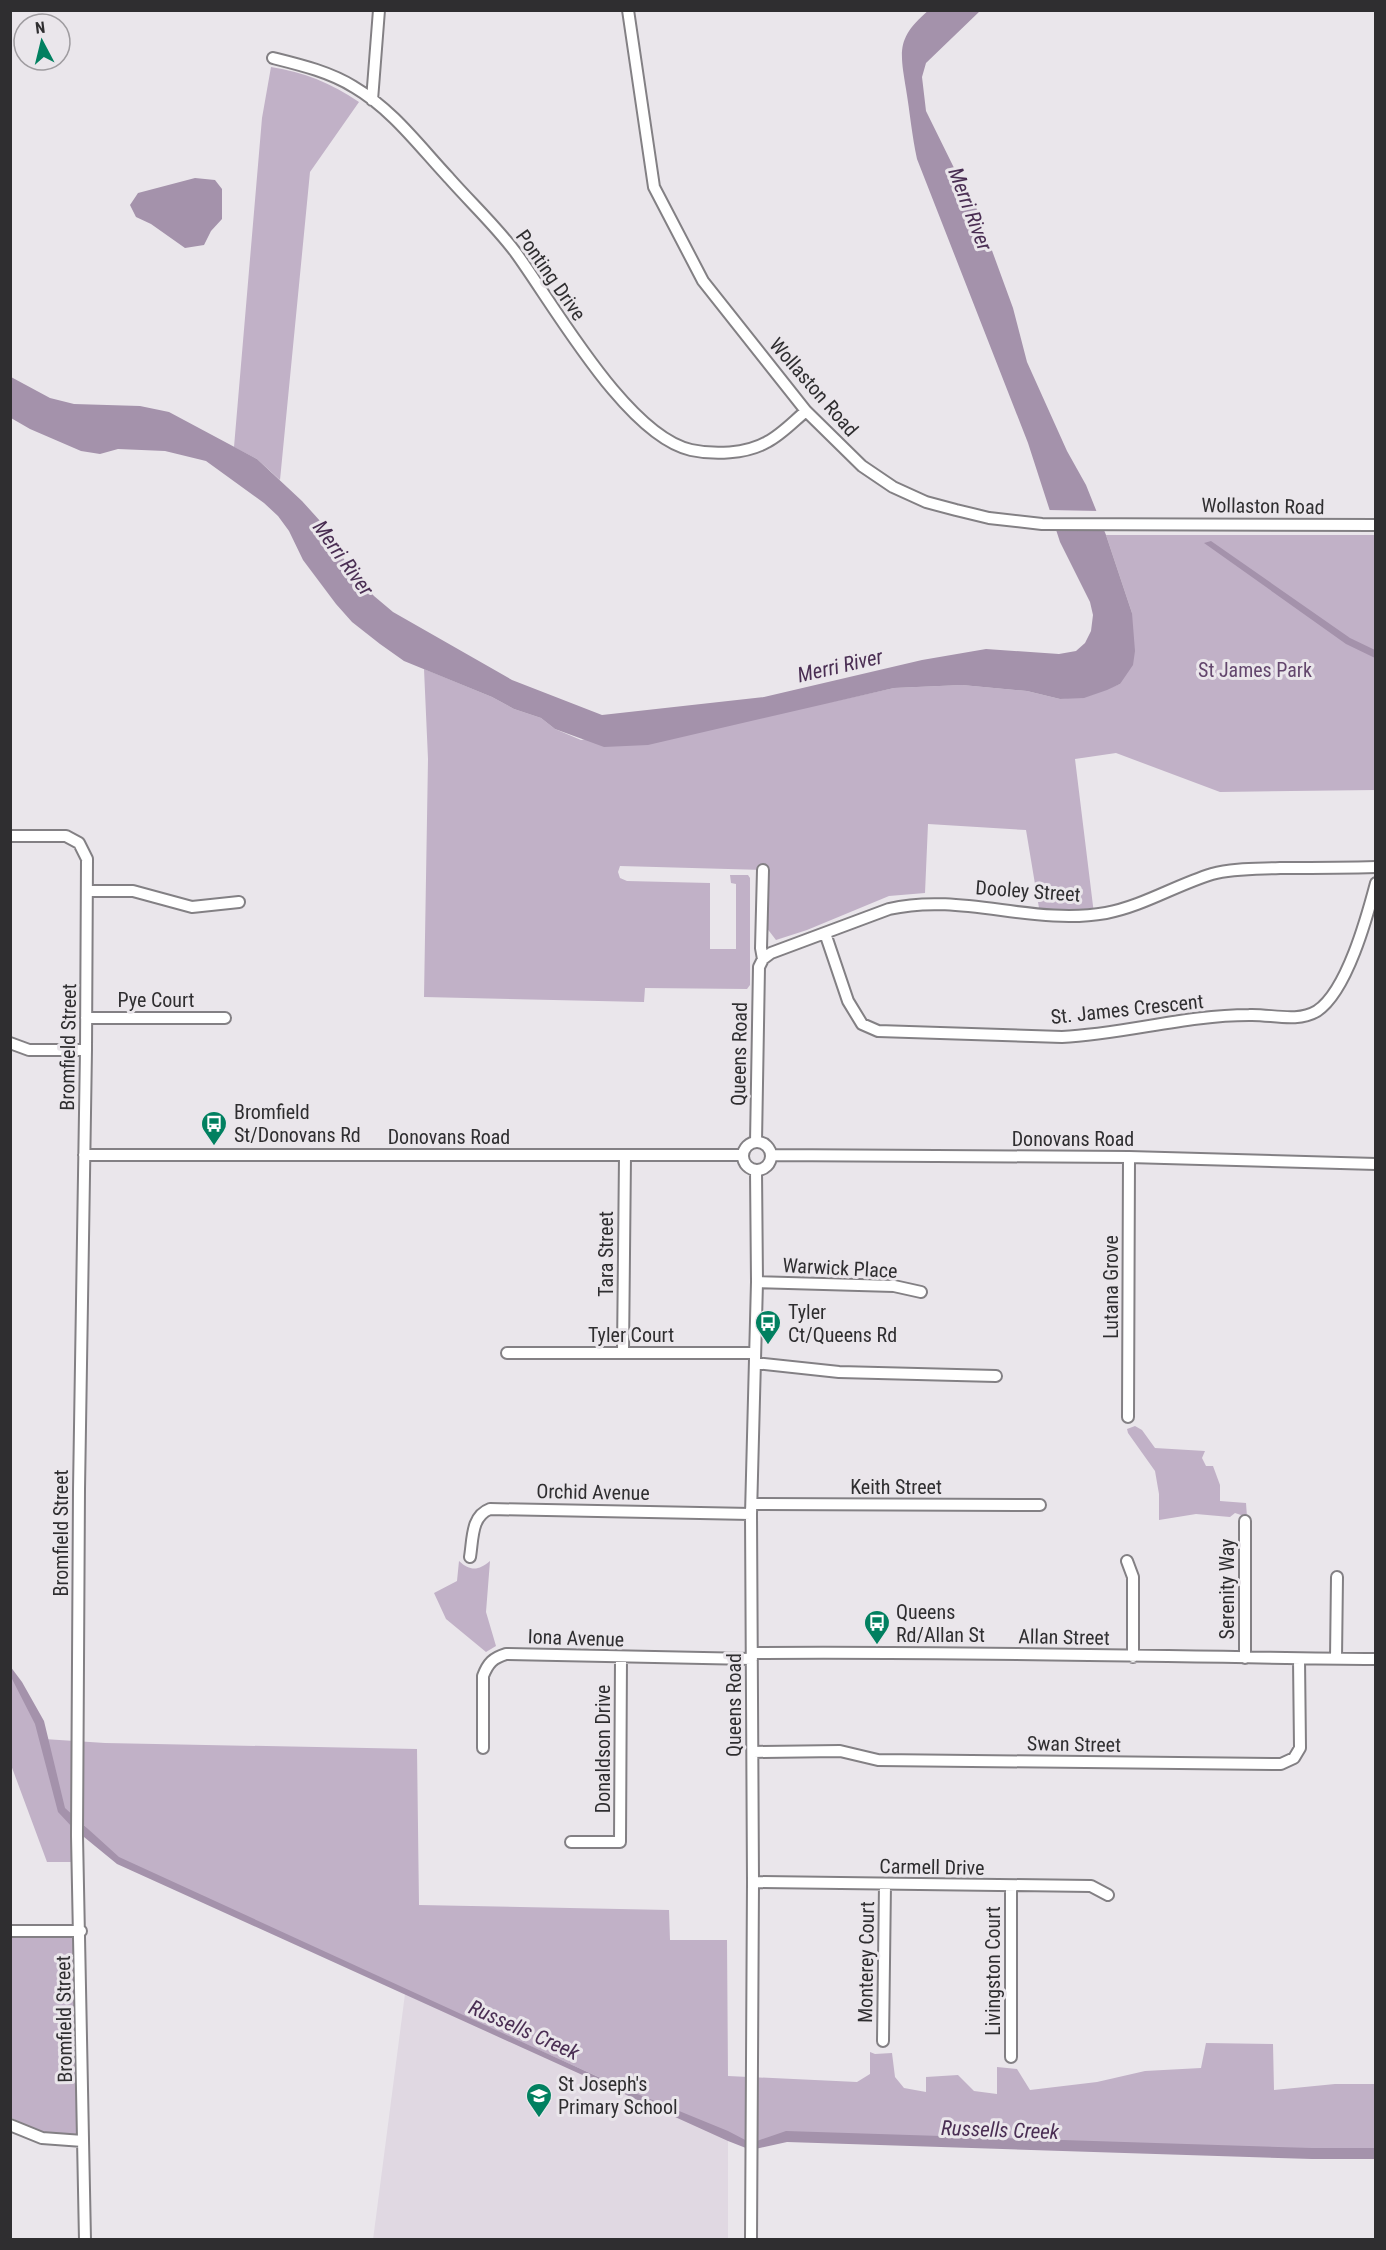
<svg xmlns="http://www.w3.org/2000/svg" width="1386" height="2250" font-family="'Roboto Condensed',sans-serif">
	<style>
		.built { fill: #e0d8e2 }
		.green { fill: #c1b1c7 }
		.water { fill: #a492ab }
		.pier { fill: #eae6eb }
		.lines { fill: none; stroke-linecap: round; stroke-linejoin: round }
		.minor-casing { stroke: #838084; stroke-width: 14 }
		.minor { stroke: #fff; stroke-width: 10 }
		.labels { text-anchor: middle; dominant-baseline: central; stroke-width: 6; stroke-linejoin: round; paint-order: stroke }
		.street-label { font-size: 20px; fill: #2f2e30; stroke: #eae6eb }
		.park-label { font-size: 20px; fill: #63466d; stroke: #eae6eb }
		.poi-label { font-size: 20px; fill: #2f2e30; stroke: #eae6eb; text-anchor: start }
		.water-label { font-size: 21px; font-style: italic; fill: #4a2e53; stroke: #eae6eb }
	</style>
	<rect width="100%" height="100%" fill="#eae6eb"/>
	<!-- built -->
	<path class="built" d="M405 1994 728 2136V2239L373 2240Z"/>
	<!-- green -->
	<path class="green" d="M271 67C304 72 331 83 359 102L310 172 280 480 257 459 234 447 262 118Z
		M1106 535H1375V790L1220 792 1116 753 1075 759 1094 914H1040L1026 830 928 824 925 893 889 896 807 930 776 940 766 927V870L620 866 618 872 620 878 627 881 710 883V949H736V884L731 883 730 875H748L750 878V985L747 989 645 988 644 1002 424 997 428 759 424 669 492 697 514 709 541 718 555 729 581 740 831 702 894 688 962 685 1027 691 1060 699 1091 695 1120 684 1132 613Z
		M1135 1426 1142 1430 1155 1448 1205 1451 1202 1458 1206 1466H1213L1220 1485V1501L1246 1503 1247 1517 1235 1513 1230 1517 1196 1514 1159 1520V1494L1155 1471 1128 1433 1127 1429Z
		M459 1561C471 1572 479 1570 490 1561L486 1612 496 1646 486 1652 446 1619 434 1593 457 1581Z
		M11 1671 44 1739 105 1743 417 1749 419 1905 669 1910 670 1940H727L728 2076 857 2082 870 2074V2052L875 2054 892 2053 895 2077 904 2088 926 2092V2077L958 2075 974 2091 997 2094V2067L1017 2069 1030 2090 1097 2082 1145 2071 1201 2068 1206 2043 1273 2044 1274 2090 1335 2084H1375V2154L786 2137 751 2146 117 1859 78 1819V1862H47L11 1765Z
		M10 1931H81L83 2133 63 2135 34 2132 12 2118Z"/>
	<!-- water -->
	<path class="water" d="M929 10 980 11 926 63 922 77 926 111 958 176 975 204 1013 308 1027 362 1067 451 1086 485 1106 535 1132 613 1135 651 1133 665 1120 684 1107 690 1084 698 1060 699 1027 691 962 685 894 688 648 745 604 747 555 729 541 718 514 709 492 697 404 661 380 644 352 622 336 604 303 560 289 531 278 516 264 503 206 461 165 451 118 449 100 454 81 451 30 429 11 418V377L50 398 74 404 140 406 169 412 257 459 302 501 321 522 350 569 374 596 393 612 512 680 602 715 764 697 922 660 986 649 1059 654 1076 651 1085 643 1091 631 1093 615 1090 602 1060 542 1028 443 917 159C912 136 910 113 906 89 900 51 896 38 929 10Z
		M195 178 215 180 222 189V219L211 231 204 245 185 248 151 224 136 217 130 205 138 193Z
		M1211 541 1350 638 1375 650V658L1346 644 1204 543Z
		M10 1666 22 1682 44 1721 65 1808 119 1857 618 2086 728 2131 751 2143 786 2131 1312 2148H1375V2159H1312L787 2142 751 2150 728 2141 117 1864 73 1828 58 1812 35 1724 11 1677Z"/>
	<!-- pier -->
	<path class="pier" d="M1048 510 1100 511 1107 528H1053Z"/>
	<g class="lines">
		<defs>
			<path id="minor" d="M628 10 654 187 703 281 806 411 862 466 893 487 926 502 956 510 989 518 1042 524 1376 525
				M273 58C301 65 330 72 354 87 393 110 419 146 449 178 471 203 496 226 516 253 554 305 627 436 691 450 714 455 746 454 767 442 781 435 794 421 806 411
				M372 100 379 10
				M10 836H66L79 843 87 859 86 1050 79 1490 77 1836 85 2240
				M763 870 761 948 763 959
				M87 891H133L192 907 239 902
				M825 933 848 1001 862 1024 878 1031 1062 1037C1125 1034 1186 1015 1249 1015 1271 1014 1297 1023 1317 1011 1347 991 1367 917 1376 883
				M86 1018H225
				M10 1043 29 1050H86
				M743 1156a14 14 0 1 1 28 0a14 14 0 1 1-28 0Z
				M756 1142 759 967 763 959 771 953 889 909C961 892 1033 926 1106 913 1143 906 1176 885 1212 874 1233 868 1258 869 1280 868 1312 868 1344 868 1376 867
				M84 1155H742
				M771 1155 1129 1157 1376 1164
				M757 1282 894 1286 921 1292
				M623 1352 625 1156
				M507 1353H755
				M755 1363 839 1372 996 1376
				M1128 1417 1129 1157
				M752 1504 1040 1505
				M470 1557C473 1539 471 1516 490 1509L751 1514
				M1127 1561 1133 1577V1657
				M752 1653C960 1651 1168 1657 1376 1659
				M1245 1658V1521
				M1336 1658 1337 1577
				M483 1748V1676C488 1663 493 1658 506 1654L752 1659
				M753 1752 840 1751 878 1760 1281 1764 1294 1758 1300 1748 1299 1659
				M571 1842H620L621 1657
				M753 1882 1091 1886 1108 1895
				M10 1931H81
				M883 2041 885 1884
				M1011 2057V1886
				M10 2125 42 2138 83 2141
				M751 2240 753 1882 751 1514 757 1282 756 1170"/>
		</defs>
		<!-- minor casing -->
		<use href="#minor" class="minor-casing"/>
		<!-- minor -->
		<use href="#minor" class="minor"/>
	</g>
	<!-- icons -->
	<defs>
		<symbol id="bus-pin" viewBox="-11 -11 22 30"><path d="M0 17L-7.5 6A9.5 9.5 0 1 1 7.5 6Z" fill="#018060" stroke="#eae6eb"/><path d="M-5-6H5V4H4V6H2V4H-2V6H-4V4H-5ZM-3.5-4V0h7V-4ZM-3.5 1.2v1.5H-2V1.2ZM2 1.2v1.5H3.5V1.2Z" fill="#fff"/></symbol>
		<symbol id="school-pin" viewBox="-11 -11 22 30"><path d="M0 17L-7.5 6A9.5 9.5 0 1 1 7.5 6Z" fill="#018060" stroke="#eae6eb"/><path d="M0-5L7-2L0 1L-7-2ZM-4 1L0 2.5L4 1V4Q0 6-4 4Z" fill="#fff"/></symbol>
	</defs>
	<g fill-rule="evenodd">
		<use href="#bus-pin" x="199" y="1109" width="30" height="40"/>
		<use href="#bus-pin" x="753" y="1308" width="30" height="40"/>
		<use href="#bus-pin" x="862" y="1608" width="30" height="40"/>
		<use href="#school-pin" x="524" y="2081" width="30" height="40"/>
	</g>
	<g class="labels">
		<!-- street labels -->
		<g class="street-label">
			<text transform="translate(551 275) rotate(55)">Ponting Drive</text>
			<text transform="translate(814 387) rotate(49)">Wollaston Road</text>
			<text transform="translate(1263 506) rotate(1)">Wollaston Road</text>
			<text transform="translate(1028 891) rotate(4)">Dooley Street</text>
			<text x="156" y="1000">Pye Court</text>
			<text transform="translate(1127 1009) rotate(-6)">St. James Crescent</text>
			<text transform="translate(68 1047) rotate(-89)">Bromfield Street</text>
			<text transform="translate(739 1054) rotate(-89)">Queens Road</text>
			<text x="449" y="1137">Donovans Road</text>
			<text x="1073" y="1139">Donovans Road</text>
			<text transform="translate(606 1254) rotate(-90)">Tara Street</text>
			<text transform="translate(840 1268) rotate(3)">Warwick Place</text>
			<text transform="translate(1111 1287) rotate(-90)">Lutana Grove</text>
			<text x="631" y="1335">Tyler Court</text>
			<text x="896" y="1487">Keith Street</text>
			<text transform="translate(593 1492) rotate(1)">Orchid Avenue</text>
			<text transform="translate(61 1533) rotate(-90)">Bromfield Street</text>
			<text transform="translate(1227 1589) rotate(-90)">Serenity Way</text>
			<text transform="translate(1064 1637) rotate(1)">Allan Street</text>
			<text transform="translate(576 1638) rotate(2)">Iona Avenue</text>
			<text transform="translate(734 1705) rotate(-90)">Queens Road</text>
			<text transform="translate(1074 1744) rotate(1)">Swan Street</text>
			<text transform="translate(603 1749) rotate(-90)">Donaldson Drive</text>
			<text transform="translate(932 1867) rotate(1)">Carmell Drive</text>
			<text transform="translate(866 1962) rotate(-89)">Monterey Court</text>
			<text transform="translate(993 1971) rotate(-90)">Livingston Court</text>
			<text transform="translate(64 2019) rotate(-91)">Bromfield Street</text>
		</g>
		<!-- park labels -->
		<g class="park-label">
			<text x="1255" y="670">St James Park</text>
		</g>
		<!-- poi labels -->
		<g class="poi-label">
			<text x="234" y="1112">Bromfield<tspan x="234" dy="23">St/Donovans Rd</tspan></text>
			<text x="788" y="1312">Tyler<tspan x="788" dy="23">Ct/Queens Rd</tspan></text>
			<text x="896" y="1612">Queens<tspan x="896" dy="23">Rd/Allan St</tspan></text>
			<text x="558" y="2084">St Joseph's<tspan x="558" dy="23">Primary School</tspan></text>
		</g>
		<!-- water labels -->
		<g class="water-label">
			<text transform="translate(970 209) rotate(69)">Merri River</text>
			<text transform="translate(343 558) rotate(54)">Merri River</text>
			<text transform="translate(840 666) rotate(-13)">Merri River</text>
			<text transform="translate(524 2030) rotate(24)">Russells Creek</text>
			<text transform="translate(1000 2130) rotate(2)">Russells Creek</text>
		</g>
	</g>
	<!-- border -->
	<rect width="1386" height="2250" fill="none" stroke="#2f2e30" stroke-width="24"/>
	<!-- north arrow -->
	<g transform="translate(42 42) rotate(353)"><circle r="28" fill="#eae6eb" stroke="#9f9ca0" stroke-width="1.5"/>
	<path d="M0-4.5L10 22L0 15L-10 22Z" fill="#018060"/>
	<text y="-9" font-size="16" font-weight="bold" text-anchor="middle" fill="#2f2e30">N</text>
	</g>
</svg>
